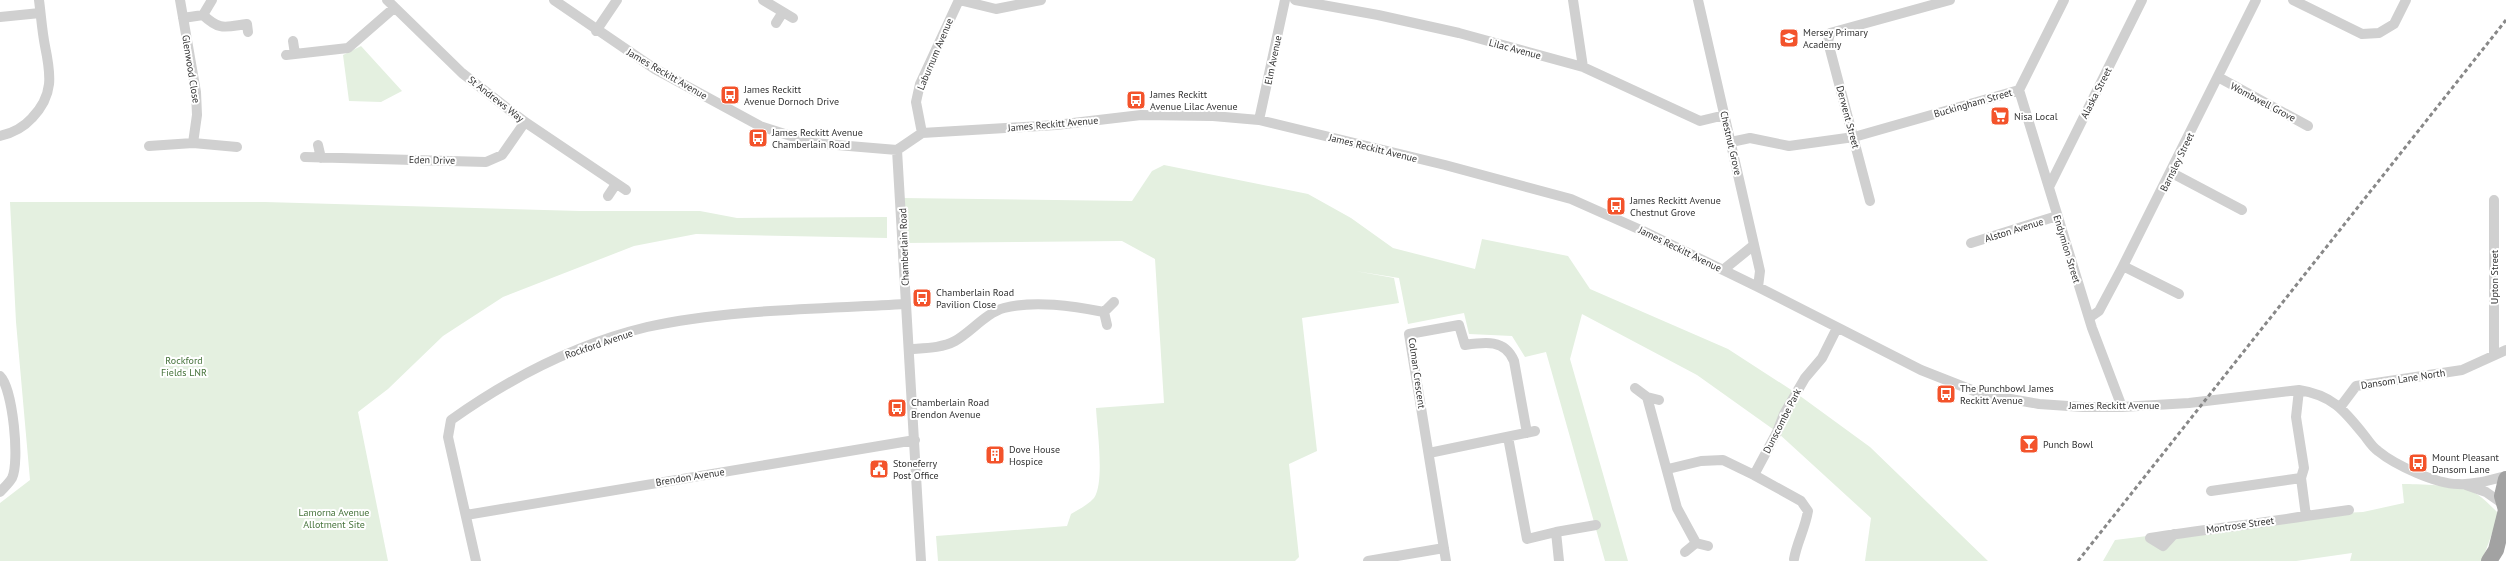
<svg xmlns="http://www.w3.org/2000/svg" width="2506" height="561" font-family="'PT Sans',sans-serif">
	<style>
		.green { fill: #e4f0e0 }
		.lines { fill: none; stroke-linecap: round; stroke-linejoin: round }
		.minor { stroke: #d0d0d0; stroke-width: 10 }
		.trunk { stroke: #a2a2a2; stroke-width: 16 }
		.rail { stroke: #888; stroke-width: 3; stroke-dasharray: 4 3; stroke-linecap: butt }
		.labels { text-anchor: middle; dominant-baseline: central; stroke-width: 4; stroke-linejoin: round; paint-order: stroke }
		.poi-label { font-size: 10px; fill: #333; stroke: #fff; text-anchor: start }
		.street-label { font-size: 10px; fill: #333; stroke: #fff }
		.park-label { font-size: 10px; fill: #46733b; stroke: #fff }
	</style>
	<rect width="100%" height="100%" fill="#fff"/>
	<!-- green -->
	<path class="green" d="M361 46 402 91 381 102 349 101 343 55Z
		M1164 165 1308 194 1351 218 1393 248 1475 269 1482 239 1568 256 1590 289 1728 349 1796 393 1870 447 1988 561H1865L1871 518 1777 432 1697 375 1582 314 1570 359 1628 561H1605L1546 352 1525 357 1512 336 1469 334 1464 313 1408 324 1399 278 1355 271 1394 278 1399 303 1302 318 1317 451 1289 464 1299 557 1295 561H938L936 536 1067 526 1071 514C1079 509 1088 505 1094 498 1105 483 1097 428 1096 408L1164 403 1155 259 1122 241 903 243 902 198 1132 201 1152 171Z
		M10 202H265L580 211H700L737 218 887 217V238L696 234 634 246 503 297 443 336 388 389 358 412 388 561H0V503L30 480 16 322Z
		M2402 484C2417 484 2460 485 2473 492 2483 497 2491 506 2499 514L2482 561H2350L2352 553 2296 561H2103L2115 540 2323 514 2363 512 2404 503Z"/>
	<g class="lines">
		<!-- minor -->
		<path class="minor" d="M180 0 196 92 197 115 193 143
			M212 0 203 15C220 31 225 27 247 24L248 32
			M387 0 462 73 525 122 626 190
			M554 0 655 69 760 126 813 143 897 150 922 133 1056 125 1141 115 1213 116 1259 120 1445 165 1571 199 1643 231 1758 287 1921 370 1982 394 2039 404 2083 407H2122L2189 403 2299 390C2332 395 2344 410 2364 435 2368 440 2372 447 2378 451 2395 465 2436 484 2458 484 2474 485 2491 480 2506 476
			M763 0 793 18
			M959 0 996 9 1041 0
			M1295 0 1378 15 1459 33 1583 67 1700 121 1725 115
			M1573 0 1583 67
			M1698 0 1760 271 1758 287
			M2293 0 2362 34 2379 33 2394 24 2406 0
			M0 17 40 13
			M183 18 203 15
			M776 23 783 12
			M596 31 617 0
			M293 41 295 54
			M286 55 348 48 394 8
			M2218 77 2308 126
			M2019 90 2092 328 2122 407
			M1259 120 1285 0
			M922 133 916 102 920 84 959 0
			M0 136C13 133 23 128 32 118 54 95 51 75 45 46 42 31 41 15 39 0
			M1731 142 1750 138 1789 146 1854 137 2019 90 2064 0
			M318 145 321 158
			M149 146 193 143 237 147
			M897 150 921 561
			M305 157 486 162 502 155 525 122
			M2172 173 2242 210
			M2049 187 2142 0
			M608 196 616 184
			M2494 200V355
			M1870 201 1828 42 1830 33 1950 0
			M1971 243 2057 216
			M2123 266 2179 294
			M1723 270 1754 245
			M2089 318 2099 311 2123 266 2256 0
			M1107 325 1104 312 1114 302
			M911 349C926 348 942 348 955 341 971 332 986 313 1004 308 1035 300 1073 306 1104 312
			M0 376C13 389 20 462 12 478 9 483 4 488 0 492
			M1635 388 1647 397 1659 400
			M1647 397 1677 508 1696 543
			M2341 406 2356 386 2462 370 2506 350
			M1508 437 1527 539 1556 532 1559 561
			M1429 453 1535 431
			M1668 469 1701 461 1723 460 1754 475 1801 501 1808 511C1805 529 1797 542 1794 559
			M1754 475 1777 432 1784 414 1805 378 1822 358 1837 328
			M2301 478 2306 516 2349 510
			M2466 485 2486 492 2503 504
			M2211 491 2301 478 2304 468 2296 417 2299 390
			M466 515 915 440
			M1556 532 1596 525
			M2174 534 2163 546 2150 538C2202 530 2254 524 2306 516
			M1685 552 1696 543 1708 546
			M476 561 448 437 451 420C510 378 576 344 647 327 727 309 823 309 906 304
			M1368 561 1444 548
			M1446 561 1409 334 1459 325 1465 345C1485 342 1505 339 1514 361L1527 433"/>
		<!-- trunk -->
		<path class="trunk" d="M2506 479 2502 496 2506 510
			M2489 561 2496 550 2506 510"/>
		<!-- rail -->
		<path class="rail" d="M2078 561 2506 20"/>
	</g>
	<!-- icons -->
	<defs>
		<symbol id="school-square" viewBox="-11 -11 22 22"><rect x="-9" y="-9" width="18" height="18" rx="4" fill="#f3532b" stroke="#fff"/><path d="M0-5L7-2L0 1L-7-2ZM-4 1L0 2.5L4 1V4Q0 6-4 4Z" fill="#fff"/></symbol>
		<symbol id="bus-square" viewBox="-11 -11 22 22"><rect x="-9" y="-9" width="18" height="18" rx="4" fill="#f3532b" stroke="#fff"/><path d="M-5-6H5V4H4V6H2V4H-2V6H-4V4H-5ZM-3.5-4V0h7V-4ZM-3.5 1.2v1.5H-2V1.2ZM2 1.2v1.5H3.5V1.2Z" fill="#fff"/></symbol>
		<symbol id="supermarket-square" viewBox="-11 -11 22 22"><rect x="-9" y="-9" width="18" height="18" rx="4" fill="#f3532b" stroke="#fff"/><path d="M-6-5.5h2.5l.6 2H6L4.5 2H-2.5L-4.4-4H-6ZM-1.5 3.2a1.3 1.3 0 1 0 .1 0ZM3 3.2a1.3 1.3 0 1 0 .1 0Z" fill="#fff"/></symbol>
		<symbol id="bar-square" viewBox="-11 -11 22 22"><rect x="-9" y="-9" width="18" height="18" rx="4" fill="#f3532b" stroke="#fff"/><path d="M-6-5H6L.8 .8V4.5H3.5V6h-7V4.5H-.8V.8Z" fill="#fff"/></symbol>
		<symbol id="building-square" viewBox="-11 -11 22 22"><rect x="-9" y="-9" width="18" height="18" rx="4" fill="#f3532b" stroke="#fff"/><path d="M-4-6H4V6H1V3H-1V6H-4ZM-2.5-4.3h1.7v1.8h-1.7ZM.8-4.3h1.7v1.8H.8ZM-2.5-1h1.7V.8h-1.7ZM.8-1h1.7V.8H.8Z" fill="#fff"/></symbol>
		<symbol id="civic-square" viewBox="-11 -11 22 22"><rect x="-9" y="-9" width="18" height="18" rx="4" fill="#f3532b" stroke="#fff"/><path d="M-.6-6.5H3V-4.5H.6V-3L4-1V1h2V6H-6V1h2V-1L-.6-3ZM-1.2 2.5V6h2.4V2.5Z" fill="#fff"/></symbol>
	</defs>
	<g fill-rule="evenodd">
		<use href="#school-square" x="1778" y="27" width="22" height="22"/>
		<use href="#bus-square" x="719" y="84" width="22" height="22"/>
		<use href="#bus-square" x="1125" y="89" width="22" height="22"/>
		<use href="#supermarket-square" x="1989" y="105" width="22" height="22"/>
		<use href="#bus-square" x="747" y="127" width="22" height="22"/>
		<use href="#bus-square" x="1605" y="195" width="22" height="22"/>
		<use href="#bus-square" x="911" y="287" width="22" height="22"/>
		<use href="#bus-square" x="1935" y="383" width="22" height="22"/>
		<use href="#bus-square" x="886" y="397" width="22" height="22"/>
		<use href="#bar-square" x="2018" y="433" width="22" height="22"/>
		<use href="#building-square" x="984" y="444" width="22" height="22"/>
		<use href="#bus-square" x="2407" y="452" width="22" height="22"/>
		<use href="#civic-square" x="868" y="458" width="22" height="22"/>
	</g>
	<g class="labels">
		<!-- poi labels -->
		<g class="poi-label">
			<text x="1803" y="32">Mersey Primary<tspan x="1803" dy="12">Academy</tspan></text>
			<text x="744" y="89">James Reckitt<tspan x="744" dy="12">Avenue Dornoch Drive</tspan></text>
			<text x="1150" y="94">James Reckitt<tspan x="1150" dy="12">Avenue Lilac Avenue</tspan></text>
			<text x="2014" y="116">Nisa Local</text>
			<text x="772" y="132">James Reckitt Avenue<tspan x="772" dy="12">Chamberlain Road</tspan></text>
			<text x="1630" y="200">James Reckitt Avenue<tspan x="1630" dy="12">Chestnut Grove</tspan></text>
			<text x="936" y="292">Chamberlain Road<tspan x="936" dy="12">Pavilion Close</tspan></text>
			<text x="1960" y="388">The Punchbowl James<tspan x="1960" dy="12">Reckitt Avenue</tspan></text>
			<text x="911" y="402">Chamberlain Road<tspan x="911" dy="12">Brendon Avenue</tspan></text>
			<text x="2043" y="444">Punch Bowl</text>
			<text x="1009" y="449">Dove House<tspan x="1009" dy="12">Hospice</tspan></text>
			<text x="2432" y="457">Mount Pleasant<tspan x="2432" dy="12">Dansom Lane</tspan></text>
			<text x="893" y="463">Stoneferry<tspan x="893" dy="12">Post Office</tspan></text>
		</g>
		<!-- street labels -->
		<g class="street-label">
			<text transform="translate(1515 49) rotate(15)">Lilac Avenue</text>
			<text transform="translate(935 54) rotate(-67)">Laburnum Avenue</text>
			<text transform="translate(1273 60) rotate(-78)">Elm Avenue</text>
			<text transform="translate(191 69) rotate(81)">Glenwood Close</text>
			<text transform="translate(667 74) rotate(30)">James Reckitt Avenue</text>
			<text transform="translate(2096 93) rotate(-63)">Alaska Street</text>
			<text transform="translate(496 99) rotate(38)">St Andrews Way</text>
			<text transform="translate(2263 102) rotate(28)">Wombwell Grove</text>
			<text transform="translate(1973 103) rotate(-16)">Buckingham Street</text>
			<text transform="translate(1848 117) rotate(75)">Derwent Street</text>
			<text transform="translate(1053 124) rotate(-5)">James Reckitt Avenue</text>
			<text transform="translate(1731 143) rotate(77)">Chestnut Grove</text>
			<text transform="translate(1373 148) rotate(14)">James Reckitt Avenue</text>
			<text transform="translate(432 160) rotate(1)">Eden Drive</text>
			<text transform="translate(2177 162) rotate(-64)">Barnsley Street</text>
			<text transform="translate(2014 230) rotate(-17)">Alston Avenue</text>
			<text transform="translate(904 247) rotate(-92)">Chamberlain Road</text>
			<text transform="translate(1680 249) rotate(26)">James Reckitt Avenue</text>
			<text transform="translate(2067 249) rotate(73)">Endymion Street</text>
			<text transform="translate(2494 277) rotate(-90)">Upton Street</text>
			<text transform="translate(599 344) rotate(-19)">Rockford Avenue</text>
			<text transform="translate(1417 373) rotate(82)">Colman Crescent</text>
			<text transform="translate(2403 379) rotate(-9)">Dansom Lane North</text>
			<text x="2114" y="405">James Reckitt Avenue</text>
			<text transform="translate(1782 421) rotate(-63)">Dunscombe Park</text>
			<text transform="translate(690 477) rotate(-9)">Brendon Avenue</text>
			<text transform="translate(2240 525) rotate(-8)">Montrose Street</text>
		</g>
		<!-- park labels -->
		<g class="park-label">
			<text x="184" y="360">Rockford<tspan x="184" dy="12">Fields LNR</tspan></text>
			<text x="334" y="512">Lamorna Avenue<tspan x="334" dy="12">Allotment Site</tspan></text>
		</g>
	</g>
</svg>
